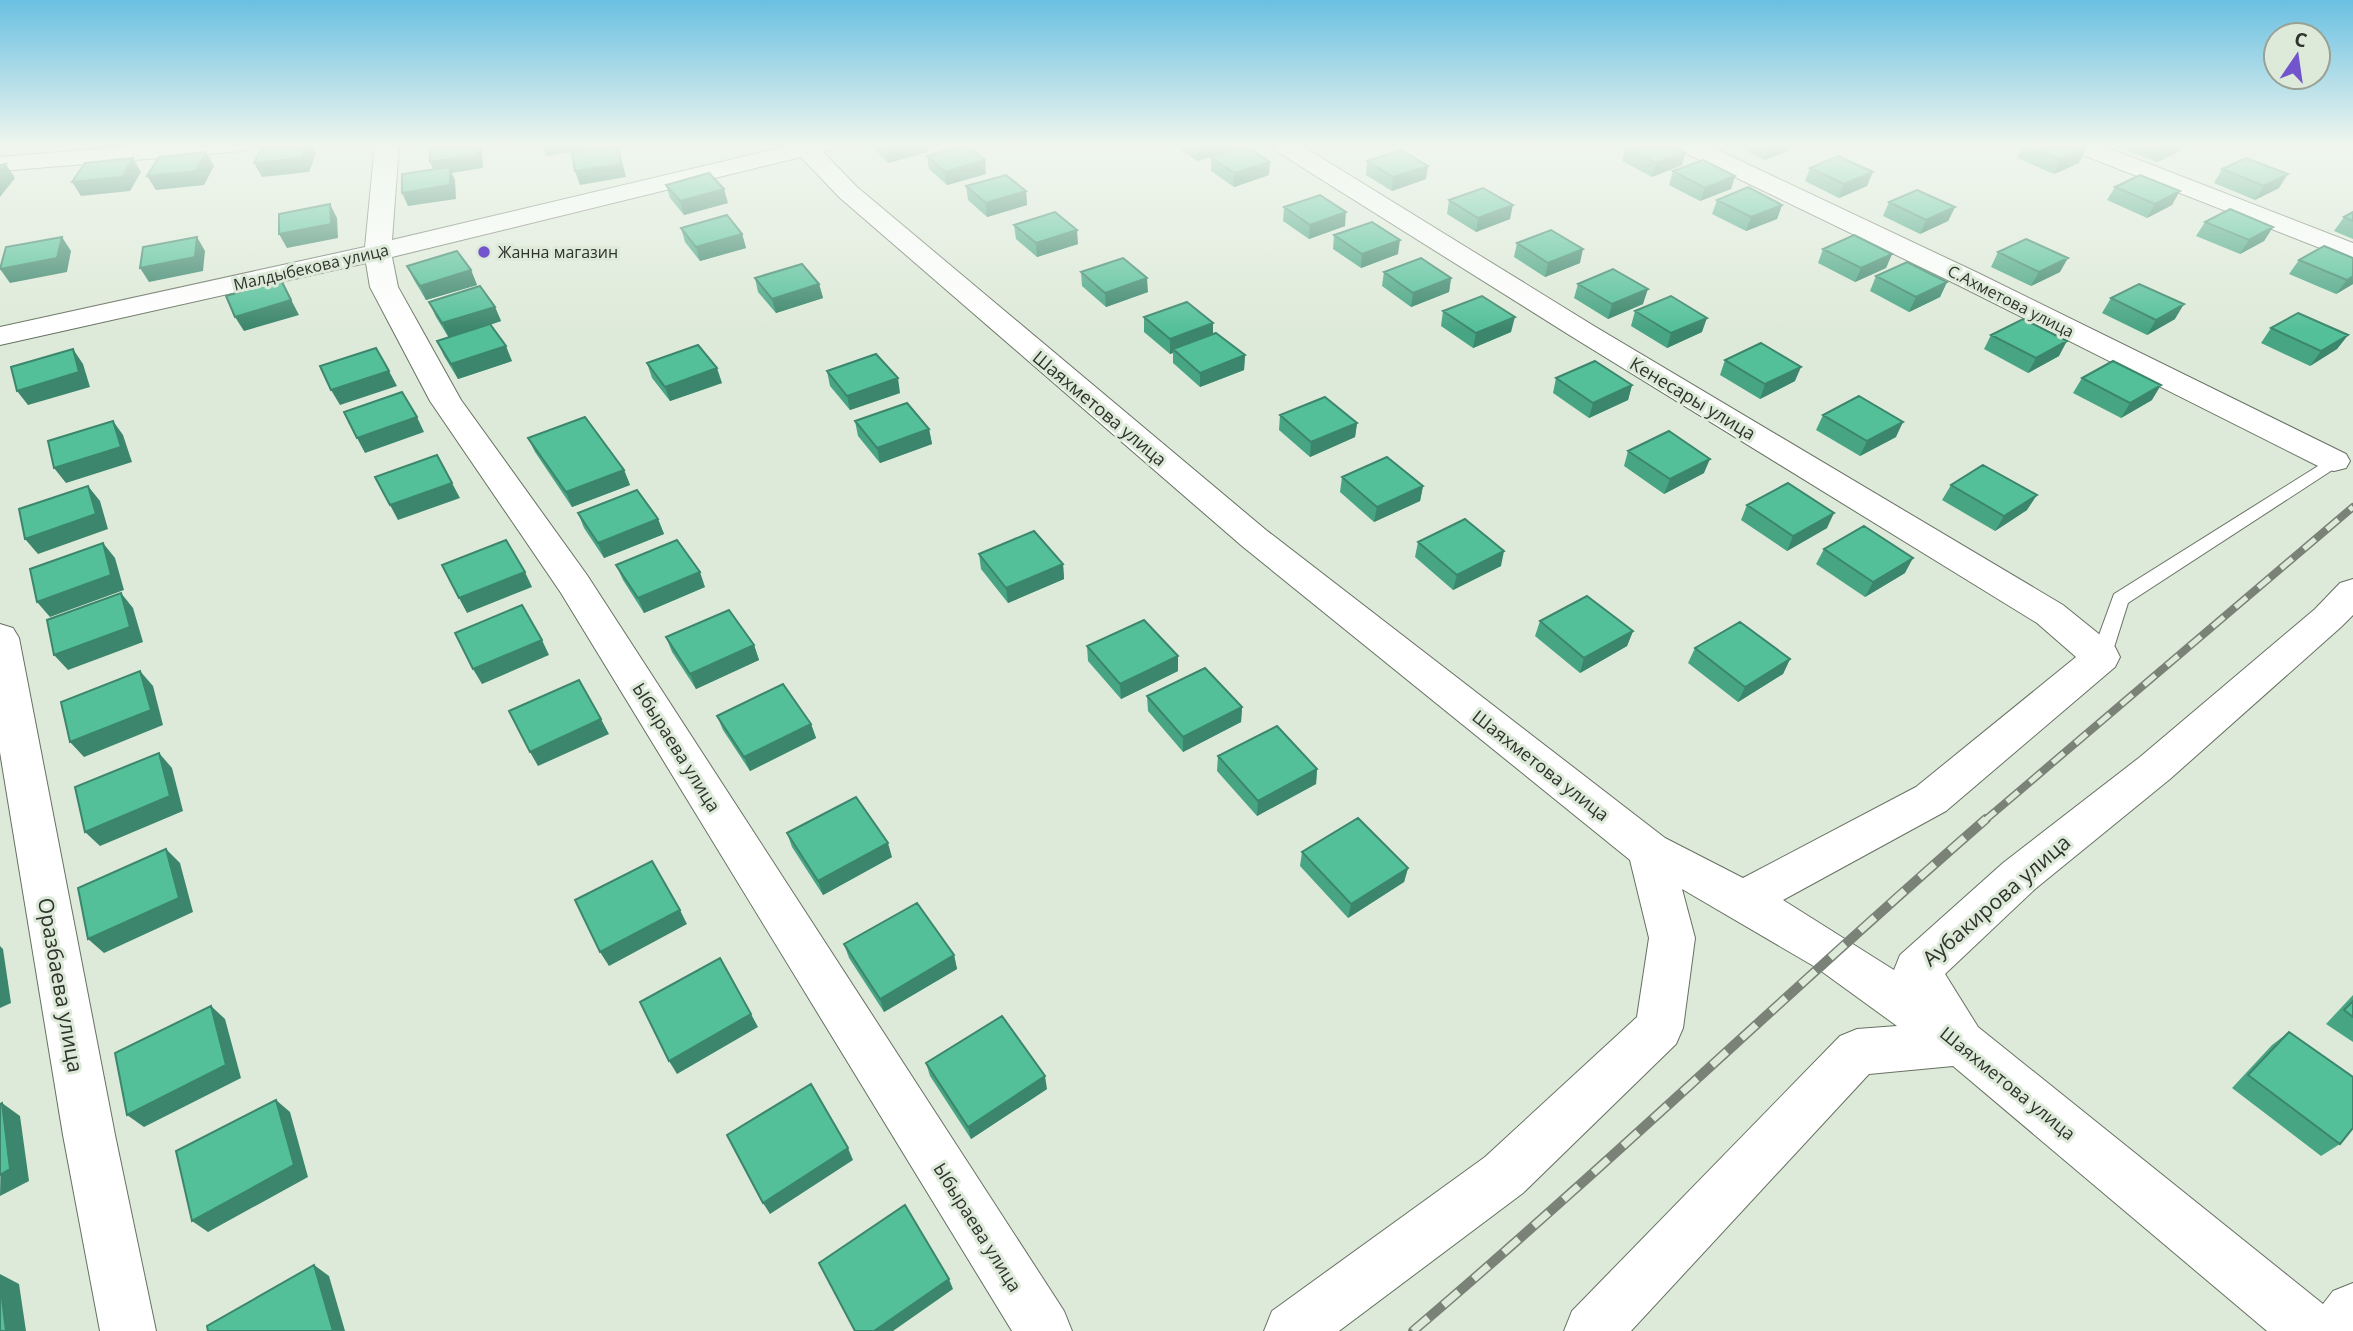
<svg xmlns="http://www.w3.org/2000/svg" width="2353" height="1331" font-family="'Open Sans',sans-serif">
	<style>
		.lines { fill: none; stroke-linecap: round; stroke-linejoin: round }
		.lane-casing { stroke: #667162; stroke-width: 2 }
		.street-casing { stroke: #667162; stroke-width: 2 }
		.lane { fill: #fff; fill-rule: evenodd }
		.street { fill: #fff; fill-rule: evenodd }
		.rail-far1-casing { stroke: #7a8277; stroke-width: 8 }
		.rail-casing { stroke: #7a8277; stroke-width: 10 }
		.rail-far1 { stroke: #deead9; stroke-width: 5; stroke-dasharray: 15; stroke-linecap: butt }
		.rail { stroke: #deead9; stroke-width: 7; stroke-dasharray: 20; stroke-linecap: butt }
		.wall { fill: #48a584 }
		.shaded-wall { fill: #3b866c }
		.building { fill: #54c09a; stroke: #3b866c; stroke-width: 2 }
		.poi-dot { fill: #7254cd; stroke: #deead9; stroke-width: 2.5 }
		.labels { text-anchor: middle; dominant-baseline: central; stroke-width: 6; stroke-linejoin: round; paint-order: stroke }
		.far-poi-label { font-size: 16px; fill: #2e332c; stroke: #deead9; text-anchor: start }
		.far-street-label { font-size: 16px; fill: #2e332c; stroke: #deead9 }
		.street-label { font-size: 18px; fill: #2e332c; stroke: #deead9 }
		.near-street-label { font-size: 21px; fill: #2e332c; stroke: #deead9 }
	</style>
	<rect width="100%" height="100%" fill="#deead9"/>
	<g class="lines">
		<defs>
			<path id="lane" d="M2334 456 2342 461 2340 465 2128 603 2111 657 2108 662H2094L2091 657 2114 594Z"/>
			<path id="street" d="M156 144H254L251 149 242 151 0 171V157Z
				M375 144H399L392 240 797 144H838L835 149 823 152 857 187 1266 530 1665 838 1743 878 1916 787 2076 657 2037 623 1574 338 1273 149 1270 144H1299L1594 326 2063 605 2115 647 2120 657 2115 667 1946 811 1783 900 1894 970 1900 955 2003 863 2140 757 2315 609 2340 583 2353 579V615L2341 627 2170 779 2035 889 1945 974 1978 1027 2323 1304 2333 1291 2353 1283V1331H2267L1953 1066 1869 1074 1631 1331H1564L1572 1311 1840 1036 1857 1029 1897 1026 1817 968 1682 889 1695 938 1683 1028 1676 1044 1523 1193 1339 1331H1264L1272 1311 1485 1157 1637 1017 1649 938 1630 860 1242 546 839 197 801 157 392 257 398 287 461 400 587 575 1064 1311 1072 1331H1012L561 593 430 401 370 287 366 263 0 345V327L365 247Z
				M1674 144H1705L1978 273 2346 454 2350 461 2346 468 2334 471 2322 468 1958 285 1677 149Z
				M2065 144H2098L2353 243V261L2068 149Z
				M0 624 13 628 19 638 115 1135 156 1331H100L63 1135 0 752Z"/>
		</defs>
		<!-- lane casing -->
		<use href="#lane" class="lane-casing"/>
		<!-- street casing -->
		<use href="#street" class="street-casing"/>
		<!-- lane -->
		<use href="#lane" class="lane"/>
		<!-- street -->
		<use href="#street" class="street"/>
		<defs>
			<path id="rail-far1" d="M1984 821 2353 507"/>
			<path id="rail" d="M1413 1331C1608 1165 1793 987 1986 819"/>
		</defs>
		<!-- rail-far1 casing -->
		<use href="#rail-far1" class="rail-far1-casing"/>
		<!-- rail casing -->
		<use href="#rail" class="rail-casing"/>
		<!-- rail-far1 -->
		<use href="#rail-far1" class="rail-far1"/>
		<!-- rail -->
		<use href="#rail" class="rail"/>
	</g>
	<!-- wall -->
	<path class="wall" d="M871 144H926L928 152 888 163 872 147Z
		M1175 144H1233L1232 150 1197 161 1175 146Z
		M1396 144H1417L1404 148Z
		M1734 144H1795L1793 149 1765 160 1733 145Z
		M2120 144H2184L2180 151 2157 162 2118 147Z
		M2023 145 2079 163 2054 174 2017 158Z
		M1625 148 1682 165 1652 177 1622 161Z
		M927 156 986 174 947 185 929 169Z
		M1211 157 1269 175 1234 187 1211 171Z
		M1367 161 1428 166 1426 179 1392 191 1366 175Z
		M1810 168 1867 186 1839 198 1805 181Z
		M2222 169 2279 188 2255 200 2214 183Z
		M1673 171 1735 176 1731 189 1700 201 1669 185Z
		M666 185 728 203 684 215 670 198Z
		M966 186 1026 191 1027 205 987 217 968 200Z
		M2115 187 2172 205 2147 218 2107 200Z
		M1449 200 1510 219 1476 232 1447 214Z
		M1717 200 1782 205 1777 219 1746 231 1712 214Z
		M1889 202 1955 207 1948 221 1920 234 1883 216Z
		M1284 207 1345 226 1309 239 1283 221Z
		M2353 212V239L2334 231 2344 217Z
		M2205 222 2273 227 2264 241 2240 254 2196 236Z
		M1014 225 1078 244 1037 257 1016 239Z
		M681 228 742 234 746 248 700 261 685 242Z
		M1334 235 1398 254 1361 268 1333 249Z
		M1517 243 1580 263 1545 277 1514 257Z
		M1823 249 1892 254 1886 268 1855 282 1818 263Z
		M1998 252 2060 272 2031 286 1991 267Z
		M2353 258V284L2336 294 2289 274 2299 260Z
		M407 266 471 270 477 285 426 300 414 280Z
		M1081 272 1148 292 1106 307 1082 286Z
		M1384 272 1451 278 1449 292 1411 307 1382 286Z
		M1876 276 1947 282 1940 297 1909 312 1870 291Z
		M755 278 819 284 823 298 776 313 758 292Z
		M1578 284 1643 304 1608 319 1574 298Z
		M2111 298 2175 319 2147 335 2102 313Z
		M429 302 495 307 501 321 490 325 512 361 458 379 444 356 437 341 449 338 436 317Z
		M1443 311 1511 332 1473 348 1441 326Z
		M1635 311 1702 332 1667 348 1631 326Z
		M1144 317 1213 334 1245 355 1244 370 1200 387 1173 363V353L1170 354 1144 332Z
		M2271 328 2348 335 2337 349 2310 366 2261 343Z
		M1991 335 2059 356 2028 373 1984 349Z
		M1725 360 1795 381 1760 399 1720 375Z
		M647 363 722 383 670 401 652 378Z
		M827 371 900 393 850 410 830 386Z
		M1556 378 1632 385 1628 400 1589 418 1553 393Z
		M2082 378 2152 400 2121 418 2073 393Z
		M1280 415 1357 423 1355 437 1310 457 1279 430Z
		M1823 415 1896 437 1860 456 1816 430Z
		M855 421 929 429 932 444 880 463 858 436Z
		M528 438 624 470 630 485 572 507 535 452Z
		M1628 451 1704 473 1664 494 1624 466Z
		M1342 477 1423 486 1420 501 1374 522 1340 492Z
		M1951 485 2027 510 1995 531 1942 500Z
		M1747 505 1827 528 1787 551 1741 520Z
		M578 513 658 519 664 534 604 558 584 528Z
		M1418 542 1501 566 1453 590 1415 557Z
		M1824 549 1905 573 1865 597 1816 564Z
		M979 554 1063 564 1064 579 1008 603 981 569Z
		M616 565 705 587 644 613 623 580Z
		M1540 621 1633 631 1627 646 1580 673 1535 636Z
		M666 637 754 645 759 660 696 689 672 652Z
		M1087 646 1178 671 1121 699 1088 661Z
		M1695 648 1790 659 1783 674 1738 702 1688 663Z
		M1147 696 1242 707 1241 722 1183 752 1148 711Z
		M717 716 811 724 816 738 750 771 723 730Z
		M1218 756 1317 769 1316 784 1257 816 1217 771Z
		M787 833 892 857 823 895 792 847Z
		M1302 852 1408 868 1404 882 1348 918 1300 866Z
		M844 944 954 955 957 969 884 1012 849 958Z
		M2353 995V1042L2326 1024Z
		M2289 1032 2340 1144 2321 1156 2232 1088 2272 1045Z
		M926 1063 1047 1089 971 1139 930 1076Z"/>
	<!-- shaded-wall -->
	<path class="shaded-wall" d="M308 144H312L316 154 309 172 262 177 254 163Z
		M477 144H479L482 151 483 168 452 173 455 180 456 199 408 206 402 193 436 176 430 162Z
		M542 144H590L591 149 546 156Z
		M906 144H926L928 152 888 163 886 149Z
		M1210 144H1233L1232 150 1197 161V148Z
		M1404 144H1417L1404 148Z
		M1777 144H1795L1793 149 1765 160 1769 147Z
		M2175 144H2184L2180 151 2157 162 2164 149Z
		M618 146 626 177 580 185 575 171Z
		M2086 149 2079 163 2054 174 2061 160Z
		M206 152 214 166 204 185 156 190 147 176Z
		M1686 152 1682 165 1652 177 1656 163Z
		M133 158 141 172 130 191 81 196 72 182Z
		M985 160 986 174 947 185 945 172Z
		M1270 162 1269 175 1234 187V173Z
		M6 164 15 178 0 197V172Z
		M1428 166 1426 179 1392 191 1393 177Z
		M1873 172 1867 186 1839 198 1844 184Z
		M2288 174 2279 188 2255 200 2264 186Z
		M1735 176 1731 189 1700 201 1705 188Z
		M724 189 728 203 684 215 680 201Z
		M1026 191 1027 205 987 217 986 203Z
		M2180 191 2172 205 2147 218 2155 204Z
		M330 204 337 218 338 238 287 248 279 234Z
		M1513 205 1510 219 1476 232 1478 218Z
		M1782 205 1777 219 1746 231 1751 217Z
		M1955 207 1948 221 1920 234 1926 220Z
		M1346 212 1345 226 1309 239 1310 225Z
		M2273 227 2264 241 2240 254 2249 240Z
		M1077 230 1078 244 1037 257 1036 243Z
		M742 234 746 248 700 261 696 247Z
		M62 237 71 251 67 272 10 283 0 269Z
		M197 237 205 251 203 271 149 282 140 268Z
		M1400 240 1398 254 1361 268 1362 254Z
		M1583 249 1580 263 1545 277 1548 263Z
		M1892 254 1886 268 1855 282 1861 268Z
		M2068 258 2060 272 2031 286 2039 272Z
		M471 270 477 285 426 300 420 286Z
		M2353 276V284L2336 294 2347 280Z
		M1147 278 1148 292 1106 307 1105 293Z
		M1451 278 1449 292 1411 307 1413 293Z
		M281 280 299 315 244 331 235 317Z
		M1947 282 1940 297 1909 312 1916 297Z
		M819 284 823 298 776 313 772 299Z
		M1648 289 1643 304 1608 319 1612 304Z
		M2184 304 2175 319 2147 335 2156 320Z
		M495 307 501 321 449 338 442 323Z
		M1515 317 1511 332 1473 348 1476 333Z
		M1707 318 1702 332 1667 348 1671 333Z
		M1213 323V338L1173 349V353L1170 354V339Z
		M2348 335 2337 349 2310 366 2321 351Z
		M2067 341 2059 356 2028 373 2036 358Z
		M506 346 512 361 458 379 451 364Z
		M73 349 83 364 90 387 28 405 17 391Z
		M1245 355 1244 370 1200 387V373Z
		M1801 367 1795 381 1760 399 1765 384Z
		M717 368 722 383 670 401 665 387Z
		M389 371 397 386 340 405 331 390Z
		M898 378 900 393 850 410 847 396Z
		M1632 385 1628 400 1589 418 1593 403Z
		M2161 385 2152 400 2121 418 2130 403Z
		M417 417 424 432 365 453 357 438Z
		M113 421 123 435 132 462 66 483 54 468Z
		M1903 422 1896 437 1860 456 1867 441Z
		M1357 423 1355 437 1310 457 1311 442Z
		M929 429 932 444 880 463 877 448Z
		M1710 459 1704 473 1664 494 1670 479Z
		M624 470 630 485 572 507 566 492Z
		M452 483 460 498 398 520 390 505Z
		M88 486 100 501 108 529 38 554 25 539Z
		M1423 486 1420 501 1374 522 1377 507Z
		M2037 495 2027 510 1995 531 2004 516Z
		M1834 513 1827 528 1787 551 1793 536Z
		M658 519 664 534 604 558 598 543Z
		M103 543 115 558 124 590 50 617 37 602Z
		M1504 551 1501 566 1453 590 1457 575Z
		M1913 558 1905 573 1865 597 1873 582Z
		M1063 564 1064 579 1008 603 1006 588Z
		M525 572 532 587 467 613 459 598Z
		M700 572 705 587 644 613 638 598Z
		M121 593 133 608 143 642 68 670 54 655Z
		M1633 631 1627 646 1580 673 1584 658Z
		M542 640 549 655 482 684 473 669Z
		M754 645 759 660 696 689 690 674Z
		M1178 656V671L1121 699 1120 684Z
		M1790 659 1783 674 1738 702 1745 687Z
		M140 671 153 686 163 725 84 757 70 742Z
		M1242 707 1241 722 1183 752V737Z
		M601 719 609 734 538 766 530 752Z
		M811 724 816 738 750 771 744 757Z
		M159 753 172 768 183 811 100 846 85 832Z
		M1317 769 1316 784 1257 816 1258 801Z
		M888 843 892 857 823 895 818 881Z
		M166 849 180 863 193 912 104 953 88 939Z
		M1408 868 1404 882 1348 918 1351 904Z
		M680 910 687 924 609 966 600 952Z
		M0 946 3 949 11 1003 0 1008Z
		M954 955 957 969 884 1012 880 999Z
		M211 1006 225 1019 241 1078 144 1127 127 1115Z
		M751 1014 758 1027 677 1074 669 1061Z
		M1045 1076 1047 1089 971 1139 968 1127Z
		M276 1100 290 1112 308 1177 208 1232 192 1221Z
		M2 1103 20 1116 29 1181 0 1196Z
		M848 1148 853 1160 770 1214 763 1203Z
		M314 1265 329 1276 345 1331H333Z
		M0 1274 19 1284 26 1331H6L0 1282Z
		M949 1279 953 1289 893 1331H874Z"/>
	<!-- building -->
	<path class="building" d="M274 144H308L302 158 254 163 263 145Z
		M436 144H477V155L430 162V145Z
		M880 144H906L886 149Z
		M1192 144H1210L1197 148Z
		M1636 144H1670L1686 152 1656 163 1625 148Z
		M1763 144H1777L1769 147Z
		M2026 144H2072L2086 149 2061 160 2023 145Z
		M2152 144H2175L2164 149Z
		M966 145 985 160 945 172 927 156Z
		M618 146 621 164 575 171 572 153Z
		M1247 146 1270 162 1234 173 1211 157Z
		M1401 150 1428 166 1393 177 1367 161Z
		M206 152 196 171 147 176 159 157Z
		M1838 156 1873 172 1844 184 1810 168Z
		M133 158 122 177 72 182 85 163Z
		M2246 158 2288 174 2264 186 2222 169Z
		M1703 160 1735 176 1705 188 1673 171Z
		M6 164 0 172V165Z
		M450 167V185L402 193V174Z
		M709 173 724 189 680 201 666 185Z
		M1006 175 1026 191 986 203 966 186Z
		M2140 175 2180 191 2155 204 2115 187Z
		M1748 187 1782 205 1751 217 1717 200Z
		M1483 188 1513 205 1478 218 1449 200Z
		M1917 190 1955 207 1926 220 1889 202Z
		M1320 195 1346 212 1310 225 1284 207Z
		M330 204 331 224 279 234V214Z
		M2230 209 2273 227 2249 240 2205 222Z
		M1055 212 1077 230 1036 243 1014 225Z
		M2353 212V221L2344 217Z
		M727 215 742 234 696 247 681 228Z
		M1372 222 1400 240 1362 254 1334 235Z
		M1551 230 1583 249 1548 263 1517 243Z
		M1854 235 1892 254 1861 268 1823 249Z
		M62 237 57 258 0 269 6 247Z
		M197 237 195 257 140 268 143 247Z
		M2026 239 2068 258 2039 272 1998 252Z
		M2324 246 2353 258V276L2347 280 2299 260Z
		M457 251 471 270 420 286 407 266Z
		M1123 258 1147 278 1105 293 1081 272Z
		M1421 258 1451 278 1413 293 1384 272Z
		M1907 262 1947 282 1916 297 1876 276Z
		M802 264 819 284 772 299 755 278Z
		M1613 269 1648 289 1612 304 1578 284Z
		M281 280 291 300 235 317 226 296Z
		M2139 284 2184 304 2156 320 2111 298Z
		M480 286 495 307 442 323 429 302Z
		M1482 296 1515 317 1476 333 1443 311Z
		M1671 296 1707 318 1671 333 1635 311Z
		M1187 302 1213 323 1170 339 1144 317Z
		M2298 313 2348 335 2321 351 2271 328Z
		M2023 319 2067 341 2036 358 1991 335Z
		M490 324 506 346 451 364 437 341Z
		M1216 333 1245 355 1200 373 1173 349Z
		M1761 343 1801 367 1765 384 1725 360Z
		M698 345 717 368 665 387 647 363Z
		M376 348 389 371 331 390 320 366Z
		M73 349 79 372 17 391 11 367Z
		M876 354 898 378 847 396 827 371Z
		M1595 361 1632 385 1593 403 1556 378Z
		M2113 361 2161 385 2130 403 2082 378Z
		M402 392 417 417 357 438 344 412Z
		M1859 396 1903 422 1867 441 1823 415Z
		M1325 397 1357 423 1311 442 1280 415Z
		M907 403 929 429 877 448 855 421Z
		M585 417 624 470 566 492 528 438Z
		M113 421 121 447 54 468 48 441Z
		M1669 431 1710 459 1670 479 1628 451Z
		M437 455 452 483 390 505 375 477Z
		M1387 457 1423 486 1377 507 1342 477Z
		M1983 465 2037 495 2004 516 1951 485Z
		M1788 483 1834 513 1793 536 1747 505Z
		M88 486 96 514 25 539 19 509Z
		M637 490 658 519 598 543 578 513Z
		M1465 519 1504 551 1457 575 1418 542Z
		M1864 526 1913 558 1873 582 1824 549Z
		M1034 531 1063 564 1006 588 979 554Z
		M506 540 525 572 459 598 442 565Z
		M677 540 700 572 638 598 616 565Z
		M103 543 111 575 37 602 30 569Z
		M121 593 130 627 54 655 47 620Z
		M1587 596 1633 631 1584 658 1540 621Z
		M522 605 542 640 473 669 455 633Z
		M729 610 754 645 690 674 666 637Z
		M1144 620 1178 656 1120 684 1087 646Z
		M1740 622 1790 659 1745 687 1695 648Z
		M1205 668 1242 707 1183 737 1147 696Z
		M140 671 151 710 70 742 61 702Z
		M579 680 601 719 530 752 509 711Z
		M783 684 811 724 744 757 717 716Z
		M1277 726 1317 769 1258 801 1218 756Z
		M159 753 170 796 85 832 75 787Z
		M856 797 888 843 818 881 787 833Z
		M1358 818 1408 868 1351 904 1302 852Z
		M166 849 179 898 88 939 78 888Z
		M652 861 680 910 600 952 575 900Z
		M917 903 954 955 880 999 844 944Z
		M720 958 751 1014 669 1061 640 1002Z
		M2353 1001V1017L2344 1010Z
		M211 1006 226 1065 127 1115 115 1053Z
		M1002 1016 1045 1076 968 1127 926 1063Z
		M2289 1032 2353 1077V1128L2340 1144 2248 1075Z
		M811 1084 848 1148 763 1203 727 1135Z
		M276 1100 294 1165 192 1221 176 1151Z
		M2 1103 10 1169 0 1175V1104Z
		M905 1205 949 1279 874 1331H855L819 1263Z
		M314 1265 333 1331H208L207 1326Z
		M0 1282 6 1331H0Z"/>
	<!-- sky -->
	<linearGradient id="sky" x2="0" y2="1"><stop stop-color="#6ac0e2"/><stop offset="0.44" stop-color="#f0f6ee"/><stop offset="1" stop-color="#f0f6ee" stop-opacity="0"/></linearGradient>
	<rect width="2353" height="330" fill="url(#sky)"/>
	<!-- markers -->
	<circle class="poi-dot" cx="484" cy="252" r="7"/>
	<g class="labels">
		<!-- far-poi labels -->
		<g class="far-poi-label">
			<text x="498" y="252">Жанна магазин</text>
		</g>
		<!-- far-street labels -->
		<g class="far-street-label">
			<text transform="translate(311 267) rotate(-13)">Малдыбекова улица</text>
			<text transform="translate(2011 301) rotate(27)">С.Ахметова улица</text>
		</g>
		<!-- street labels -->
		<g class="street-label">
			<text transform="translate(1693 398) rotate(31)">Кенесары улица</text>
			<text transform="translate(1100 408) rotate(40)">Шаяхметова улица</text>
			<text transform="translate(677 747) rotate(58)">Ыбыраева улица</text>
			<text transform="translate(1541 765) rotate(38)">Шаяхметова улица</text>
			<text transform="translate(2008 1083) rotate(39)">Шаяхметова улица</text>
			<text transform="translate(978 1227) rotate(58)">Ыбыраева улица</text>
		</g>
		<!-- near-street labels -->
		<g class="near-street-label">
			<text transform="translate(1996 900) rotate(-41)">Аубакирова улица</text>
			<text transform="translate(61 985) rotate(80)">Оразбаева улица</text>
		</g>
	</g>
	<!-- north arrow -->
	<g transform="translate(2297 56) rotate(13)"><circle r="33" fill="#deead9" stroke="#98a194" stroke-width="2"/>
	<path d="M0-5L12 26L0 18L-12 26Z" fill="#7254cd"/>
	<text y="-10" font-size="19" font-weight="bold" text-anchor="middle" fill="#2e332c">С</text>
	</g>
</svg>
